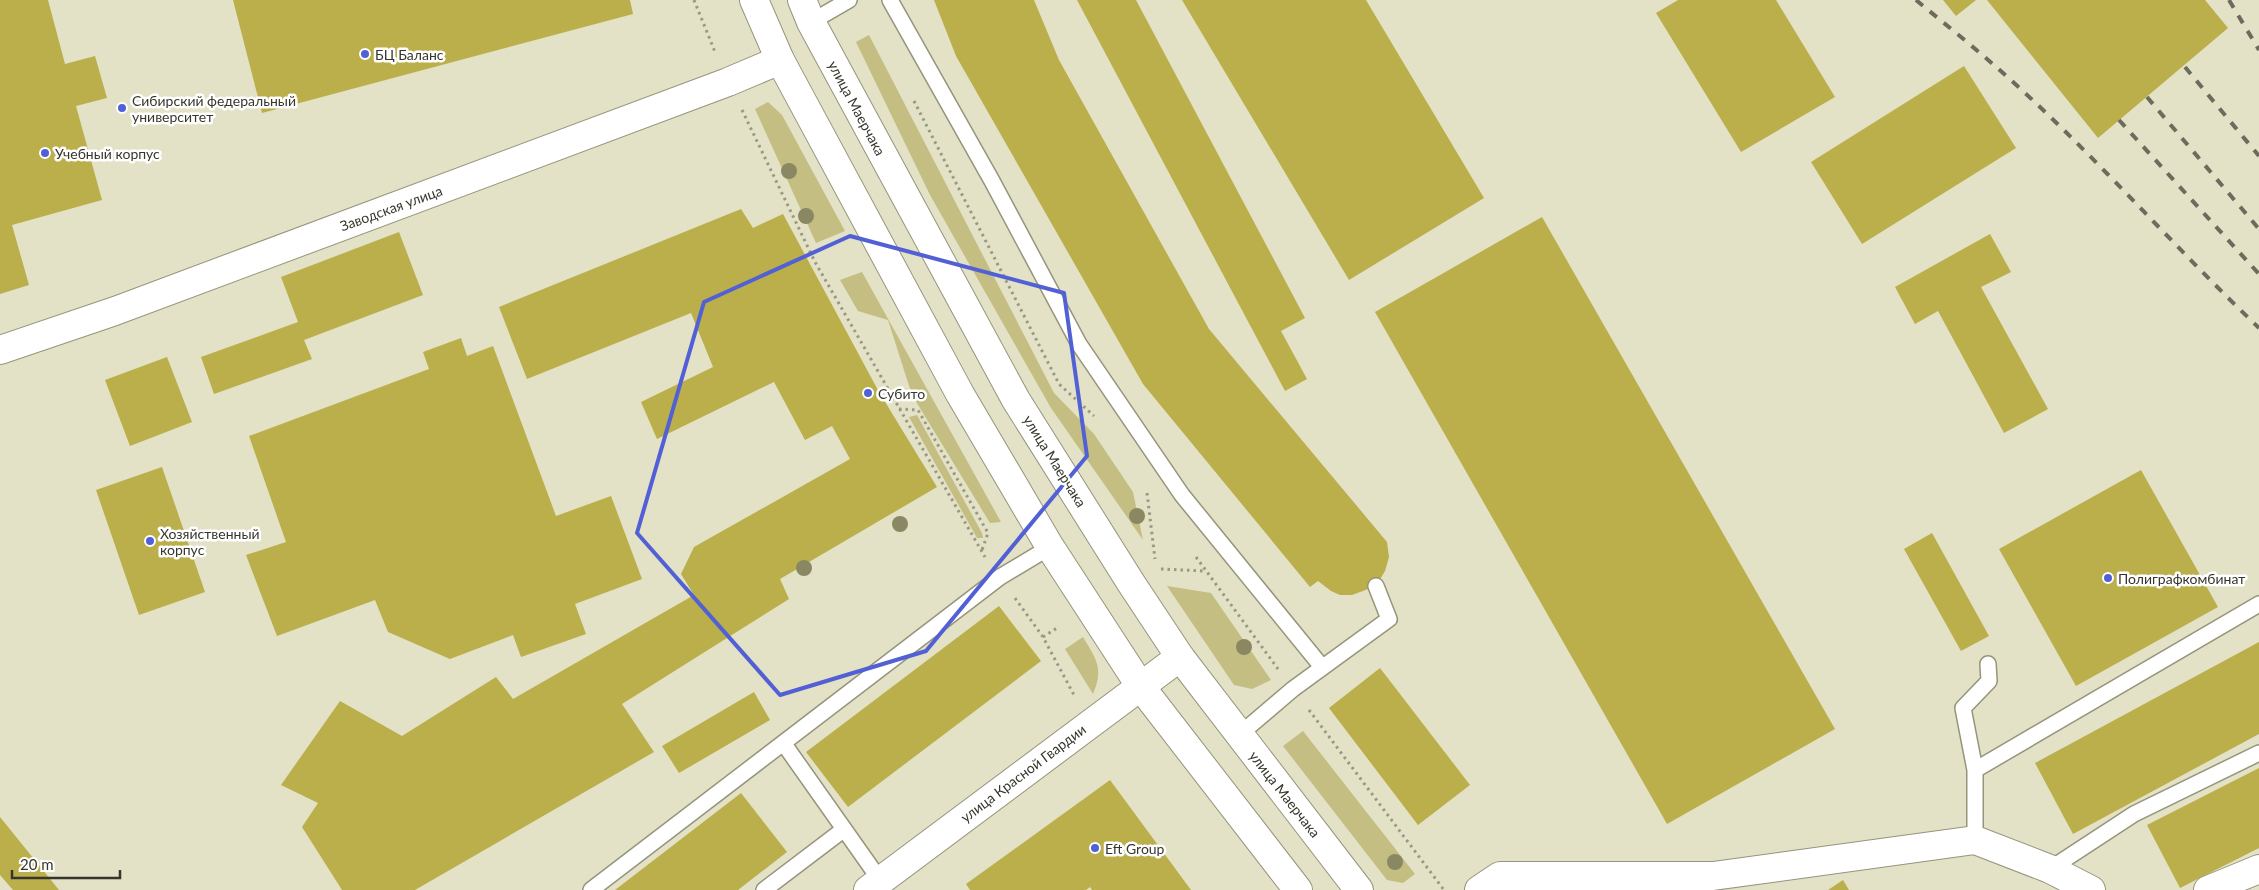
<svg xmlns="http://www.w3.org/2000/svg" width="2259" height="890" font-family="Lato,sans-serif">
	<style>
		.green { fill: #c4be82 }
		.building { fill: #baaf4a }
		.lines { fill: none; stroke-linecap: round; stroke-linejoin: round }
		.service-casing { stroke: #96947b; stroke-width: 18 }
		.minor-casing { stroke: #96947b; stroke-width: 30 }
		.primary-casing { stroke: #96947b; stroke-width: 30 }
		.path { stroke: #9a9885; stroke-width: 3; stroke-dasharray: 2.5 4; stroke-linecap: butt }
		.service { stroke: #fff; stroke-width: 15 }
		.minor { stroke: #fff; stroke-width: 28 }
		.primary { stroke: #fff; stroke-width: 28 }
		.rail { stroke: #6d6b5c; stroke-width: 4; stroke-dasharray: 9 9; stroke-linecap: butt }
		.tree { fill: #8a8763 }
		.marked { fill: none; stroke: #5260d6; stroke-width: 4; stroke-linejoin: round }
		.poi-dot { fill: #5260d6; stroke: #fff; stroke-width: 2 }
		.labels { text-anchor: middle; dominant-baseline: central; stroke-width: 5; stroke-linejoin: round; paint-order: stroke }
		.poi-label { font-size: 14px; fill: #37362c; stroke: #fff; text-anchor: start }
		.street-label { font-size: 14px; fill: #37362c; stroke: #fff }
	</style>
	<rect width="100%" height="100%" fill="#e3e1c6"/>
	<!-- green -->
	<path class="green" d="M869 35 1054 393 1094 434 1133 492 1143 540 1051 408 930 195 856 42Z
		M768 102 782 115 845 231 816 243 755 109Z
		M862 272 1001 522 990 523 912 395 888 320 858 311 840 280Z
		M917 415 982 533 983 538H977L909 417Z
		M1167 586 1211 593 1271 680 1252 689 1234 685Z
		M1083 637C1096 659 1104 668 1093 694L1065 649Z
		M1303 731 1415 874 1403 883 1387 880 1283 746Z"/>
	<!-- building -->
	<path class="building" d="M0 0H48L65 64 95 56 107 98 76 106 102 200 12 225 29 285 0 294Z
		M233 0H630L633 14 262 113Z
		M934 0H1034L1059 60 1209 329 1387 542 1389 557 1385 571 1376 586 1352 595H1340L1331 591 1318 581 1310 587 1143 384 956 56Z
		M1077 0H1136L1305 318 1281 331 1307 379 1285 391Z
		M1182 0H1366L1484 198 1349 280Z
		M1678 0H1776L1835 97 1741 152 1656 13Z
		M1943 0H1976L1956 16Z
		M1987 0H2205L2228 28 2098 138Z
		M1964 66 2016 148 1862 244 1811 162Z
		M741 209 753 228 783 214 879 392 937 487 780 579 789 599 622 704 654 752 415 890H342L302 827 318 803 281 785 340 701 402 736 496 677 513 699 694 595 681 574 694 547 850 459 832 426 805 440 774 382 657 439 641 402 713 367 691 313 527 379 499 307Z
		M1542 217 1835 729 1667 824 1375 312Z
		M399 232 423 295 304 340 312 359 214 394 201 357 298 322 281 277Z
		M1990 234 2011 272 1981 287 2048 409 2004 433 1938 311 1915 324 1895 287Z
		M461 338 467 356 493 346 556 516 611 496 642 579 575 604 586 634 521 657 513 635 450 659 388 632 375 600 277 636 246 555 286 542 249 436 429 369 423 352Z
		M167 357 192 422 130 446 105 380Z
		M162 467 205 592 139 615 96 490Z
		M2141 470 2218 607 2076 686 1999 549Z
		M1932 533 1989 636 1961 651 1904 549Z
		M999 606 1041 661 848 807 806 752Z
		M2259 642V734L2073 834 2035 763Z
		M1380 668 1470 785 1418 825 1329 708Z
		M754 692 770 720 679 773 662 746Z
		M2259 768V848L2180 888 2147 825Z
		M1110 780 1191 890H1092L1090 887 1086 890H970L966 884Z
		M741 793 787 852 738 890H615Z
		M0 817 59 890H13L0 875Z
		M1843 880 1849 890H1828Z"/>
	<g class="lines">
		<defs>
			<path id="service" d="M890 0 992 181 1079 344 1182 495 1322 667
				M811 22 849 0
				M1239 735 1293 689 1389 619 1376 586
				M784 744 880 880
				M1975 770 2259 604
				M1975 840V770L1963 708 1989 681 1988 664
				M2050 869 2134 814 2259 753
				M591 890 1000 577 1050 547
				M764 890 843 830"/>
			<path id="minor" d="M0 350 115 311 728 82 780 60
				M868 890 1180 657
				M1479 890 1500 876H1713L1975 840 2050 869 2091 890
				M2208 890 2259 869"/>
			<path id="primary" d="M754 0 780 60 960 394 1050 547 1141 687 1298 890
				M802 0 811 22 1016 400 1131 583 1180 657 1359 890"/>
		</defs>
		<!-- service casing -->
		<use href="#service" class="service-casing"/>
		<!-- minor casing -->
		<use href="#minor" class="minor-casing"/>
		<!-- primary casing -->
		<use href="#primary" class="primary-casing"/>
		<!-- path -->
		<path class="path" d="M694 0 715 52
			M914 101 1059 384 1094 416
			M742 110 815 262 985 557
			M899 409 918 410 988 533 982 550
			M1147 493 1155 559
			M1196 557 1278 669
			M1161 569 1204 571
			M1015 598 1043 637 1074 695
			M1043 637 1057 628
			M1309 710 1444 890"/>
		<!-- service -->
		<use href="#service" class="service"/>
		<!-- minor -->
		<use href="#minor" class="minor"/>
		<!-- primary -->
		<use href="#primary" class="primary"/>
		<!-- rail -->
		<path class="rail" d="M1916 0C1945 24 1975 48 2003 73 2093 153 2172 245 2259 328
			M2229 0 2259 50
			M2185 67 2259 156
			M2147 97 2259 229
			M2119 120 2259 274"/>
	</g>
	<!-- trees -->
	<g class="tree">
		<circle cx="789" cy="171" r="8"/>
		<circle cx="806" cy="216" r="8"/>
		<circle cx="1137" cy="516" r="8"/>
		<circle cx="900" cy="524" r="8"/>
		<circle cx="804" cy="568" r="8"/>
		<circle cx="1244" cy="647" r="8"/>
		<circle cx="1395" cy="862" r="8"/>
	</g>
	<!-- marked area -->
	<path class="marked" d="M850 236 1064 293 1087 456 926 651 780 695 637 533 704 302Z"/>
	<!-- markers -->
	<g class="poi-dot">
		<circle cx="365" cy="54" r="5"/>
		<circle cx="122" cy="108" r="5"/>
		<circle cx="45" cy="153" r="5"/>
		<circle cx="868" cy="393" r="5"/>
		<circle cx="150" cy="541" r="5"/>
		<circle cx="2108" cy="578" r="5"/>
		<circle cx="1095" cy="848" r="5"/>
	</g>
	<g class="labels">
		<!-- poi labels -->
		<g class="poi-label">
			<text x="375" y="54">БЦ Баланс</text>
			<text x="132" y="100">Сибирский федеральный<tspan x="132" dy="16">университет</tspan></text>
			<text x="55" y="153">Учебный корпус</text>
			<text x="878" y="393">Субито</text>
			<text x="160" y="533">Хозяйственный<tspan x="160" dy="16">корпус</tspan></text>
			<text x="2118" y="578">Полиграфкомбинат</text>
			<text x="1105" y="848">Eft Group</text>
		</g>
		<!-- street labels -->
		<g class="street-label">
			<text transform="translate(857 108) rotate(62)">улица Маерчака</text>
			<text transform="translate(391 208) rotate(-20)">Заводская улица</text>
			<text transform="translate(1055 461) rotate(58)">улица Маерчака</text>
			<text transform="translate(1023 773) rotate(-37)">улица Красной Гвардии</text>
			<text transform="translate(1285 794) rotate(52)">улица Маерчака</text>
		</g>
	</g>
	<!-- scale -->
	<path d="M12 870v8h108v-8" fill="none" stroke="#37362c" stroke-width="2.5"/>
	<text x="20" y="870" font-size="15" fill="#37362c" stroke="#ffffff" stroke-width="4" paint-order="stroke">20 m</text>
</svg>
